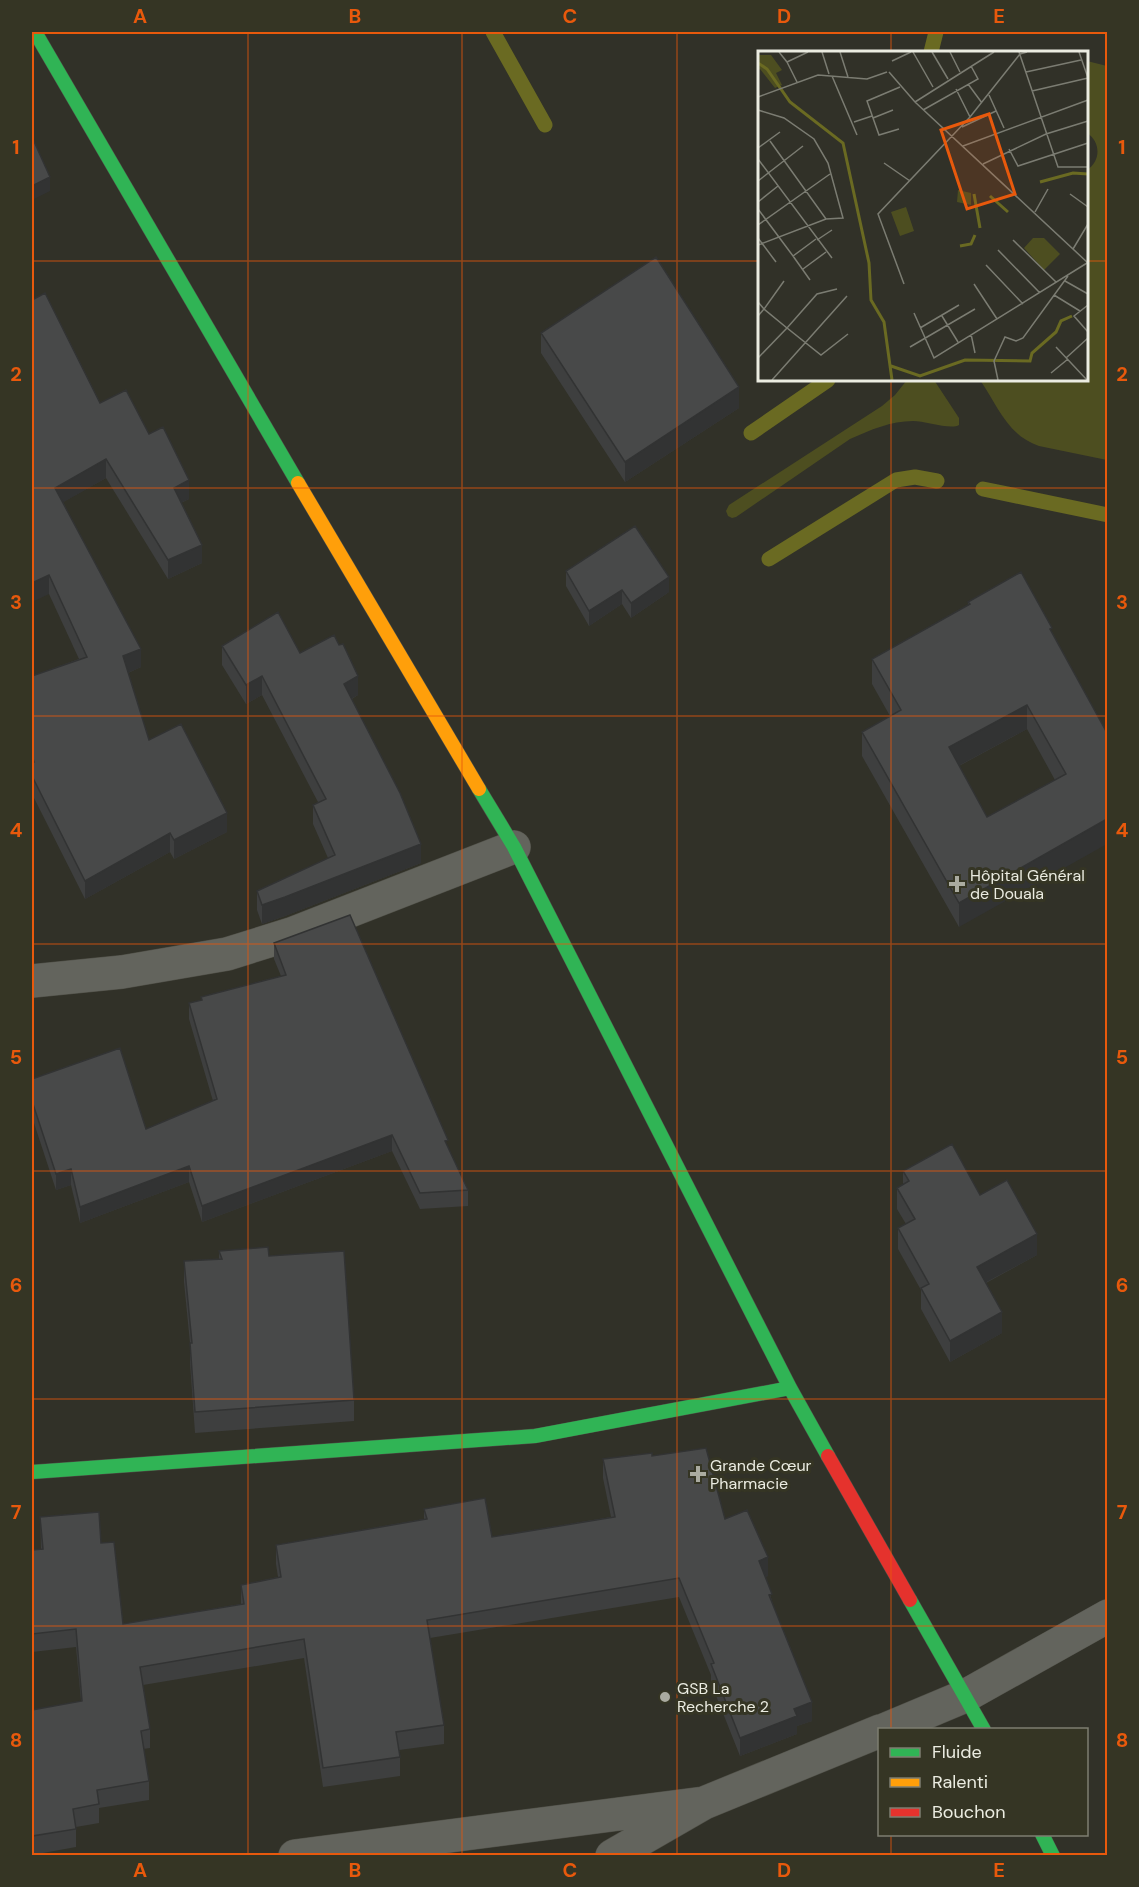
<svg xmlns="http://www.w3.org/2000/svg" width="1139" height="1887" font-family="'DM Sans',sans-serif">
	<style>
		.green { fill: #4d4e20 }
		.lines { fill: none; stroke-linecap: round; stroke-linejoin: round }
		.stream { stroke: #6a6a22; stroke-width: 15 }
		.street-casing { stroke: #4f4f47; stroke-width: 34 }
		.fast-casing { stroke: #4f4f47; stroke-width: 15 }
		.slow-casing { stroke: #4f4f47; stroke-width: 15 }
		.jam-casing { stroke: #4f4f47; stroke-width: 15 }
		.street { stroke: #63645d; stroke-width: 33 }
		.fast { stroke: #30b455; stroke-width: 14 }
		.slow { stroke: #ff9f0a; stroke-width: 14 }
		.jam { stroke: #e5322d; stroke-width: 14 }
		.wall { fill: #3e3f3f; fill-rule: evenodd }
		.shaded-wall { fill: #323333 }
		.building { fill: #484949; stroke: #323333; stroke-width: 1.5; fill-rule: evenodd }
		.grid { fill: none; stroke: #e8590c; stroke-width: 1.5; stroke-opacity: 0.55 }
		.poi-dot { fill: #aaaba0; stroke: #353524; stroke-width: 2 }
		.labels { text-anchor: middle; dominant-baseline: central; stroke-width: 6; stroke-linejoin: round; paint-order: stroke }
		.poi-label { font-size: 16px; fill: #ebece1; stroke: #353524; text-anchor: start }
		.inset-river { fill: none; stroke: #6a6a22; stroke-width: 3 }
		.inset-road { fill: none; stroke: #7b7c72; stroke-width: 1.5 }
		.view { fill: #e8590c; fill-opacity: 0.15; stroke: #e8590c; stroke-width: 3 }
		.inset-edge { fill: none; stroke: #ebece1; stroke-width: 3 }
		.neatline { fill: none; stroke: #e8590c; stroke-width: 2 }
		.grid-label { font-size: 20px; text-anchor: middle; font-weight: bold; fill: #e8590c }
	</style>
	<rect width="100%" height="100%" fill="#313128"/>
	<!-- green -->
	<path class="green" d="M1087 61 1107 66V460L1039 446C1007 435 998 406 980 380H1086L1087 170C1101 161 1101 142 1087 133Z
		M907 380H934L959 418V425C951 430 925 421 913 421 891 421 870 430 850 439L736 517 732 518 728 516 726 511 729 505 882 406 895 395Z"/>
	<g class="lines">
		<!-- stream -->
		<path class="stream" d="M493 32 545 125
			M931 52 936 32
			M751 433 828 380
			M983 489 1108 515
			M769 559 896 480 915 477 937 481"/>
		<defs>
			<path id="street" d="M32 981 122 972 227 954 291 934 514 847
				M884 1730 965 1696 1108 1616
				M295 1856 704 1803
				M612 1856 704 1803 880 1731"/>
			<path id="fast" d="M35 32 298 483
				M479 789 514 847 790 1388 828 1456
				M32 1472 535 1436 790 1388
				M910 1600 984 1730
				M1042 1834 1053 1856"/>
			<path id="slow" d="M298 483 479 789"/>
			<path id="jam" d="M828 1456 910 1600"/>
		</defs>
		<!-- street casing -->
		<use href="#street" class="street-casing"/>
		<!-- fast casing -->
		<use href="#fast" class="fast-casing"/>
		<!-- slow casing -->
		<use href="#slow" class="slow-casing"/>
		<!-- jam casing -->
		<use href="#jam" class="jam-casing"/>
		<!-- street -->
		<use href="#street" class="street"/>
		<!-- fast -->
		<use href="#fast" class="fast"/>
		<!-- slow -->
		<use href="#slow" class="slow"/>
		<!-- jam -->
		<use href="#jam" class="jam"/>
	</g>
	<!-- wall -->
	<path class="wall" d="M32 300 100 403 149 434 189 499 181 503 202 563 168 579 106 478 63 502 141 667 128 673 149 740 227 832 174 859 170 852 85 899 32 794V676L79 659 49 594Z
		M541 333 739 408 625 482 541 353Z
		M566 571 669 592 631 618 622 604 589 626 566 586Z
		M968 602 1052 632 1107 733 959 927 862 756V732L890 716 872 684V659L968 605ZM1027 729 1055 780 987 817 959 766Z
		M222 646 300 653 358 695 352 699 421 863 285 916 262 924 257 910V891L328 858 313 824V805L318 802 262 695 246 704 222 665Z
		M274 943 448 1147 468 1190V1206L420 1209 392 1151 202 1222 189 1182 80 1223 71 1185 56 1190 32 1117V1079L146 1129 213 1101 189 1019V1003L201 1001V997L281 976 274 959Z
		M903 1171 980 1195 1037 1255 986 1283 1002 1333 950 1362 921 1309V1290L898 1249V1228L906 1224 897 1209V1188L903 1185Z
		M219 1251 269 1256 354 1400V1421L195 1433 190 1363V1343L184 1282V1261L219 1259Z
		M652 1456 725 1519 768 1576 765 1577 772 1601 812 1721 797 1726V1734L740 1756 711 1683V1675L679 1597 430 1638 444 1725V1744L399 1750 400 1757V1776L323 1787 304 1658 143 1685 150 1729V1748L143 1749 149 1781V1800L99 1808V1823L76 1827V1847L32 1855V1710L81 1701 76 1647 32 1652V1550L41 1549 40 1517 101 1543 123 1624 241 1604V1585L278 1577 276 1564V1545L424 1519V1509L492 1537 611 1517 603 1478V1459Z"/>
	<!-- shaded-wall -->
	<path class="shaded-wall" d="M50 177V191L32 200V186Z
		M739 387V408L625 482V462Z
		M106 459V478L55 507V488Z
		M189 480V499L174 506V488Z
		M202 545V563L168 579V560Z
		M49 575V594L32 602V583Z
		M669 577V592L631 618V603Z
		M622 590V604L589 626V611Z
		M141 649V667L123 675V656Z
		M262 676V695L246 704V685Z
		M358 676V695L344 703V684Z
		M1027 705V729L949 771V747Z
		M227 813V832L174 859V840Z
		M1107 819V844L959 927V903Z
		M170 833V852L85 899V881Z
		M421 844V863L285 916 262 924V905Z
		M392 1135V1151L202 1222V1206Z
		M189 1166V1182L80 1223V1207Z
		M71 1169V1185L56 1190V1174Z
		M1037 1234V1255L977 1287V1267Z
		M1002 1312V1333L950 1362V1341Z
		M768 1557V1576L759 1580V1561Z
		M812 1702V1721L797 1726V1734L740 1756V1738L794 1709Z"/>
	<!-- building -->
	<path class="building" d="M32 137 50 177 32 186Z
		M656 257 739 387 625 462 541 333Z
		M45 293 100 403 126 390 149 434 163 427 189 480 174 488 202 545 168 560 106 459 55 488 141 649 123 656 149 740 181 724 227 813 174 840 170 833 85 881 32 776V763L34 762 32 755V676L87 657 49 575 32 583V300Z
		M635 526 669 577 631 603 622 590 589 611 566 571Z
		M1021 572 1052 628 1050 629 1107 733V819L959 903 862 732 901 710 872 659 970 604 968 602ZM1027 705 1066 774 987 817 949 747Z
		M278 612 300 653 334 635 339 645 343 644 358 676 344 684 400 793 421 844 285 897 262 905 257 891 335 855 313 805 326 799 262 676 246 685 222 646Z
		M350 915 448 1140 445 1141 468 1190 420 1193 392 1135 202 1206 189 1166 80 1207 71 1169 56 1174 32 1101V1079L120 1048 146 1129 217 1099 189 1003 202 1000 201 997 286 975 274 943Z
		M952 1144 980 1195 1007 1180 1037 1234 977 1267 1002 1312 950 1341 921 1288 929 1284 898 1228 915 1219 897 1188 909 1181 903 1171Z
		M268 1247 269 1256 344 1251 354 1400 195 1412 190 1343H192L184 1261 222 1259 219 1251Z
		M706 1448 725 1519 747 1510 768 1557 759 1561 772 1594 769 1595 812 1702 794 1709 797 1716 740 1738 711 1664 714 1663 679 1578 427 1620 444 1725 396 1732 400 1757 323 1768 304 1639 140 1667 150 1729 141 1731 149 1781 97 1790 99 1804 73 1809 76 1829 32 1836V1710L82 1701 76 1629 32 1634V1571L33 1570 32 1550 43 1549 40 1517 99 1512 101 1543 114 1542 123 1624 244 1604 241 1585 281 1577 276 1545 427 1519 424 1509 485 1498 492 1537 615 1517 603 1459 652 1453V1456Z"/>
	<!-- grid -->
	<path class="grid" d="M248 32V1856M462 32V1856M677 32V1856M891 32V52M32 261H760M1086 261H1108M891 380V1730M32 488H1108M32 716H1108M32 944H1108M32 1171H1108M32 1399H1108M32 1626H1108M891 1834V1856"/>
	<!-- markers -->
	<g class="poi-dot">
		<path d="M954 875h6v6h6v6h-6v6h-6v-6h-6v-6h6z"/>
		<path d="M695 1465h6v6h6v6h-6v6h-6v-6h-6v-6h6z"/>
		<circle cx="665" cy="1697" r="6"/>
	</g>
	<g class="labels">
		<!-- poi labels -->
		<g class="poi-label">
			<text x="970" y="875">Hôpital Général<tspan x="970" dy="18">de Douala</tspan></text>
			<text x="710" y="1465">Grande Cœur<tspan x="710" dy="18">Pharmacie</tspan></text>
			<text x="677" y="1688">GSB La<tspan x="677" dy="18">Recherche 2</tspan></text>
		</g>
	</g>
	<!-- overview -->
	<g transform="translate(758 51)">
		<rect width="330" height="330" fill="#313128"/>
		<path d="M0 4H13L24 19 18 22 24 34 17 37 2 18 0 20ZM200 139 213 142V154L199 151ZM148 156 156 180 142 185 133 161ZM275 187H286L302 203 286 219 266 197Z" fill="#4d4e20"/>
		<path class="inset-river" d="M0 12 9 18 32 51 85 92 111 212 113 249 126 271 134 329M282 131 315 122 330 123M216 143 222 177M232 145 250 161M202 195 213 193 217 184M133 315 162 325 207 309 272 310 274 302 298 281 303 270 314 265"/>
		<path class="inset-road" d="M21 1 29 11 50 1M64 1 71 23M82 1 90 26M155 1 175 36M174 1 190 28M192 1 202 21M261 1 300 116H330M321 1 330 27M134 10 153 1M29 11 39 31M131 21 157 51 330 212M268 21 323 9M74 25 99 84M210 33 224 52M198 38 212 66M274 40 330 27M231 44 246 77M0 46 60 24 109 28 129 21M157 51 236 1M0 59 26 67 56 88 70 112 85 167 68 168 12 90M165 59 220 28 213 15M115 67 135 59M96 71 114 65M204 76 238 60M141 78 121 84 109 50 142 36M205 95 330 49M0 97 22 81M251 98 260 115 330 92M0 108 74 207M126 112 152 130M225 113 288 83 330 70M0 130 45 95M312 143 330 156M0 151 20 135M0 158 35 205 58 188M277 161 290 138M0 174 72 123M0 187 18 211M59 189 74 179M255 189 298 231M0 194 68 168M315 198 330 173M240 199 282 242M35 205 52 229M228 214 265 253M45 218 68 201M26 230 6 258 29 277 59 243 79 238M307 230 330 243M146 233 120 163 212 66 262 3 269 1M216 233 239 268M296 244 322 260M0 251 6 258 0 265M330 254 316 265 330 281M156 262 176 307 329 212M184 265 200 291M162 277 201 254M213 283 217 302M152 296 217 258M298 296 329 329M0 307 29 277 63 304 90 283M308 307 330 287M293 322 310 308M14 329 89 245M240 329 236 310 247 286 258 290 265 287 310 225"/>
		<path class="view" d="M231 63 257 143 209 158 183 79Z"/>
		<rect width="330" height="330" class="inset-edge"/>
	</g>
	<!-- border -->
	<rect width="1139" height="1887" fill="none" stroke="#353524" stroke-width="66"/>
	<!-- legend -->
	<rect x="878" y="1728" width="210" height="108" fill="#353524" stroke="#7e7e70" stroke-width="1.5"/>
	<rect x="890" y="1748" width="30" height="9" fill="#30b455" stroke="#7e7e70" stroke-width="1.5"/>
	<text x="932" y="1758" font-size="18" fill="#ebece1">Fluide</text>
	<rect x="890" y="1778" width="30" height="9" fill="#ff9f0a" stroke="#7e7e70" stroke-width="1.5"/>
	<text x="932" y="1788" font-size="18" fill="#ebece1">Ralenti</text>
	<rect x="890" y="1808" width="30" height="9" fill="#e5322d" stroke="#7e7e70" stroke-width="1.5"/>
	<text x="932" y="1818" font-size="18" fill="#ebece1">Bouchon</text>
	<rect x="33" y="33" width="1073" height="1821" class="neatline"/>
	<g class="grid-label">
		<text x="140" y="23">A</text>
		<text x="355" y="23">B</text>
		<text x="570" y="23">C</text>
		<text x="784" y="23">D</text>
		<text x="999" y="23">E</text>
		<text x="16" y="154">1</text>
		<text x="1122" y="154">1</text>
		<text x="16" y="381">2</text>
		<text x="1122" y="381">2</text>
		<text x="16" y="609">3</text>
		<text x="1122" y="609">3</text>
		<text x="16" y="837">4</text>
		<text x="1122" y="837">4</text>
		<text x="16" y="1064">5</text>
		<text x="1122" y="1064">5</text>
		<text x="16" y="1292">6</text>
		<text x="1122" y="1292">6</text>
		<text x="16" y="1519">7</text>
		<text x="1122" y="1519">7</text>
		<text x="16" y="1747">8</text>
		<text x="1122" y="1747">8</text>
		<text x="140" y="1877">A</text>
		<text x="355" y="1877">B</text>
		<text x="570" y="1877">C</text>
		<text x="784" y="1877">D</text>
		<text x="999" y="1877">E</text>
	</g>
</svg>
